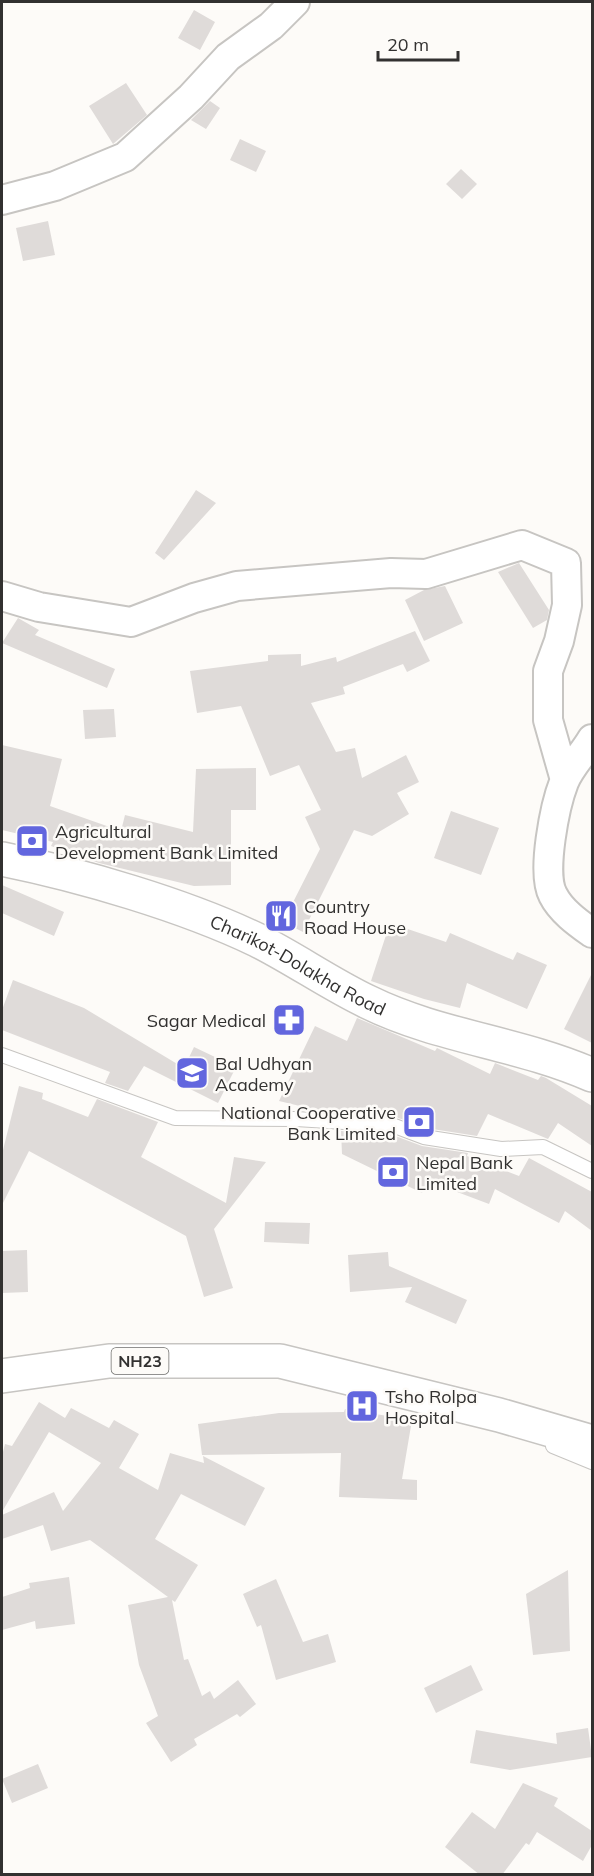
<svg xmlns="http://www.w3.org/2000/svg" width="594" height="1876" font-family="Mulish,sans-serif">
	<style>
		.building { fill: #dfdbd9 }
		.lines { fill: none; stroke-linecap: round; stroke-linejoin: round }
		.lane-casing { stroke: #c7c5c2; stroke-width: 16 }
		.street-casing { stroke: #c7c5c2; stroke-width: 32 }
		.secondary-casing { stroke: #c7c5c2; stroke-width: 36 }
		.primary-casing { stroke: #c7c5c2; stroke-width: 36 }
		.lane { stroke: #fff; stroke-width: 14 }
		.street { stroke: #fff; stroke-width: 28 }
		.secondary { stroke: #fff; stroke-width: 33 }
		.primary { stroke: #fff; stroke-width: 33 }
		.labels { text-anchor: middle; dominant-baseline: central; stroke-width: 5; stroke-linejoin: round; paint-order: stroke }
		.shield { fill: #fdfbf8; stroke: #6f6e6c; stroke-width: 1.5 }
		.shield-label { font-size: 16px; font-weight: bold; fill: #323130 }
		.poi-label { font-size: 18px; fill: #323130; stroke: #fdfbf8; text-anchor: start }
		.street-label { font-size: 18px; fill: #323130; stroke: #fdfbf8 }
	</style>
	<rect width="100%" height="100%" fill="#fdfbf8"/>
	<!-- building -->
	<path class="building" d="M194 10 215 22 200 50 178 38Z
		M126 83 147 115 113 144 89 106Z
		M210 101 220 108 206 129 191 120Z
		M240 139 266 151 256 172 230 160Z
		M461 169 477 184 462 199 446 184Z
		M48 221 55 255 23 261 16 228Z
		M196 490 216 503 164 560 155 553Z
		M519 563 549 610 547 620 533 628 498 572Z
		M445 586 463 623 424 641 405 600 424 590Z
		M18 618 39 630 35 635 115 669 107 688 2 643Z
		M415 631 430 661 407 672 403 664 343 687 345 694 311 703 336 752 355 748 362 778 406 755 419 782 397 793 409 814 372 836 354 830 303 932 283 922 320 849 305 817 321 810 299 765 270 776 241 706 197 713 190 671 268 661V655L301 654V666L336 657 337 662Z
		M114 709 116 737 85 739 83 710Z
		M2 745 62 759 50 806 121 831 125 815 193 832 196 769 256 768V810H231V885L194 886 99 863 51 846 53 842 2 830Z
		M451 811 499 828 481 875 434 858Z
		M2 885 64 912 54 936 2 913Z
		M390 923 446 942 450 933 513 960 517 952 547 965 527 1009 467 983 460 1008 424 999 371 981Z
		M592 973V1043L564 1029Z
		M13 980 84 1008 184 1068 194 1047 236 1067 218 1103 144 1066 128 1091 105 1083 110 1072 2 1030V1010Z
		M357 1018 435 1051 437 1048 490 1074 495 1063 538 1080 541 1076 546 1078 592 1106V1146L558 1123 548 1139 488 1114 477 1136 426 1128 393 1116 325 1112 279 1101 315 1026 347 1041Z
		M19 1086 43 1093 42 1099 88 1117 97 1099 158 1122 141 1157 226 1203 234 1157 266 1162 214 1229 233 1288 204 1297 186 1236 29 1151 2 1205V1154Z
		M341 1131 390 1134 422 1146 468 1153 467 1156 519 1176 529 1158 592 1192V1231L565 1211 559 1223 495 1189 489 1204 428 1181 422 1193 342 1154Z
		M265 1222 310 1223 309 1244 264 1242Z
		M27 1250 28 1292 2 1293V1251Z
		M388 1252 389 1266 467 1300 456 1324 405 1302 412 1287 350 1292 348 1255Z
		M39 1402 65 1418 71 1408 109 1428 114 1420 139 1434 119 1468 158 1490 170 1453 204 1463 203 1456 265 1488 245 1526 181 1494 155 1539 198 1565 175 1602 172 1600 184 1660 188 1659 202 1696 210 1691 214 1699 238 1680 256 1704 240 1717 237 1714 194 1739 197 1745 171 1762 146 1723 158 1716 139 1665 128 1605 168 1597 90 1540 51 1551 43 1525 2 1539V1515L54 1492 63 1511 101 1463 49 1432 2 1512V1456L5 1444 12 1446Z
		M345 1409 412 1420 402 1479 417 1480V1500L339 1497 341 1453 202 1455 198 1424 279 1413 344 1412Z
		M568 1570 570 1651 533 1655 526 1594Z
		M69 1577 75 1624 36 1629 35 1621 2 1630V1597L30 1588 29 1583Z
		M276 1579 303 1642 328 1634 336 1662 276 1680 261 1625 257 1627 243 1594Z
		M471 1665 483 1690 436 1713 424 1688Z
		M588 1728 592 1757 510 1770 470 1763 476 1730 557 1744 556 1733Z
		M38 1764 48 1788 12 1803 2 1779Z
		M523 1783 558 1798 554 1806 592 1831V1845L583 1861 537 1832 529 1845 526 1843 502 1875H480L445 1847 472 1812 495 1829Z"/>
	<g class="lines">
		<defs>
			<path id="lane" d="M2 1055 175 1118 296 1119 392 1125 424 1137 501 1149 543 1147 592 1171
				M553 1446 592 1462"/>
			<path id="street" d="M2 200 55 186 125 157 191 97 228 57 271 26 295 2
				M2 596 39 607 131 622 194 598 237 586 391 573 426 574 522 545 566 563 567 605 559 641 548 671V720L565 780
				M592 739C584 753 570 767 564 782 555 805 541 873 553 895 561 911 578 923 592 933"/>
			<g id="secondary">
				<path id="s1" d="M2 859C81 875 184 905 257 940 295 959 330 984 368 1002 439 1037 520 1043 592 1075"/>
			</g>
			<path id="primary" d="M2 1376 109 1361H280L499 1415 592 1442"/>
		</defs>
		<!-- lane casing -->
		<use href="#lane" class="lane-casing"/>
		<!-- street casing -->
		<use href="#street" class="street-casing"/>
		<!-- secondary casing -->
		<use href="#secondary" class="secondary-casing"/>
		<!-- primary casing -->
		<use href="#primary" class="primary-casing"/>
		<!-- lane -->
		<use href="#lane" class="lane"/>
		<!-- street -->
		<use href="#street" class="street"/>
		<!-- secondary -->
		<use href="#secondary" class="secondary"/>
		<!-- primary -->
		<use href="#primary" class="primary"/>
	</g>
	<!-- icons -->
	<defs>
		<symbol id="bank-square" viewBox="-11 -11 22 22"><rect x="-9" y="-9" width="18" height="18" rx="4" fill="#6266de" stroke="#fdfbf8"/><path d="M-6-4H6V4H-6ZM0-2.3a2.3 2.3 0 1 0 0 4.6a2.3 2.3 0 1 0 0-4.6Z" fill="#fff"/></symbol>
		<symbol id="restaurant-square" viewBox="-11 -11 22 22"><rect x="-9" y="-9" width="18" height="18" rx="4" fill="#6266de" stroke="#fdfbf8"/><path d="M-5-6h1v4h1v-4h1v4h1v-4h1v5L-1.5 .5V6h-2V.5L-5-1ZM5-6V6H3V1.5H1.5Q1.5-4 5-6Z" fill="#fff"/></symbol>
		<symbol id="pharmacy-square" viewBox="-11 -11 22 22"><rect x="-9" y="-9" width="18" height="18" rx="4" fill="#6266de" stroke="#fdfbf8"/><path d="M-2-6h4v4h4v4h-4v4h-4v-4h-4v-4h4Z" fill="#fff"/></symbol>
		<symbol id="school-square" viewBox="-11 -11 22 22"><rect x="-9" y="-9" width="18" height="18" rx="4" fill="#6266de" stroke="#fdfbf8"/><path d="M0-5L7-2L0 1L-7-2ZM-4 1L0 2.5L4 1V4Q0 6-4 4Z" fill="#fff"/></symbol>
		<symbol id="hospital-square" viewBox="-11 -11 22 22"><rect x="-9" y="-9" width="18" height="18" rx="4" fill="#6266de" stroke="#fdfbf8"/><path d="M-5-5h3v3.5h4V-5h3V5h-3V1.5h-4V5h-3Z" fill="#fff"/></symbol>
	</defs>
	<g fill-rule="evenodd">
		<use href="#bank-square" x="13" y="822" width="38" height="38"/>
		<use href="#restaurant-square" x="262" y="897" width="38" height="38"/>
		<use href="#pharmacy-square" x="270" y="1001" width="38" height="38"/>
		<use href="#school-square" x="173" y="1054" width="38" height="38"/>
		<use href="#bank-square" x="400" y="1103" width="38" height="38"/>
		<use href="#bank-square" x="374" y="1153" width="38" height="38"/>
		<use href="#hospital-square" x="343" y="1387" width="38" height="38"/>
	</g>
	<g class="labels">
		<!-- shield labels -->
		<rect class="shield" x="111.5" y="1348" width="57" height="26" rx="4.5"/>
		<g class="shield-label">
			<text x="140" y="1361">NH23</text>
		</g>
		<!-- poi labels -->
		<g class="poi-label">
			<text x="55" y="831">Agricultural<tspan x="55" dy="21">Development Bank Limited</tspan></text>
			<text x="304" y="906">Country<tspan x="304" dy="21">Road House</tspan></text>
			<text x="266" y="1020" text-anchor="end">Sagar Medical</text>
			<text x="215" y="1063">Bal Udhyan<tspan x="215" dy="21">Academy</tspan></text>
			<text x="396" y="1112" text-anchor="end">National Cooperative<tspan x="396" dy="21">Bank Limited</tspan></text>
			<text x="416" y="1162">Nepal Bank<tspan x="416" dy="21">Limited</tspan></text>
			<text x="385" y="1396">Tsho Rolpa<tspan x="385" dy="21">Hospital</tspan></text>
		</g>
		<!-- street labels -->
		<g class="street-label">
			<text stroke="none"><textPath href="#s1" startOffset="316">Charikot-Dolakha Road</textPath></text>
		</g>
	</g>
	<!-- border -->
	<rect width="594" height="1876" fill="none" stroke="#323130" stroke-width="6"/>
	<!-- scale -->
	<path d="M378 51v9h80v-9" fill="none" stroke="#323130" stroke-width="3"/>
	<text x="387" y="51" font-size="18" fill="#323130" stroke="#fdfbf8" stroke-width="4.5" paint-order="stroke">20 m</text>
</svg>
